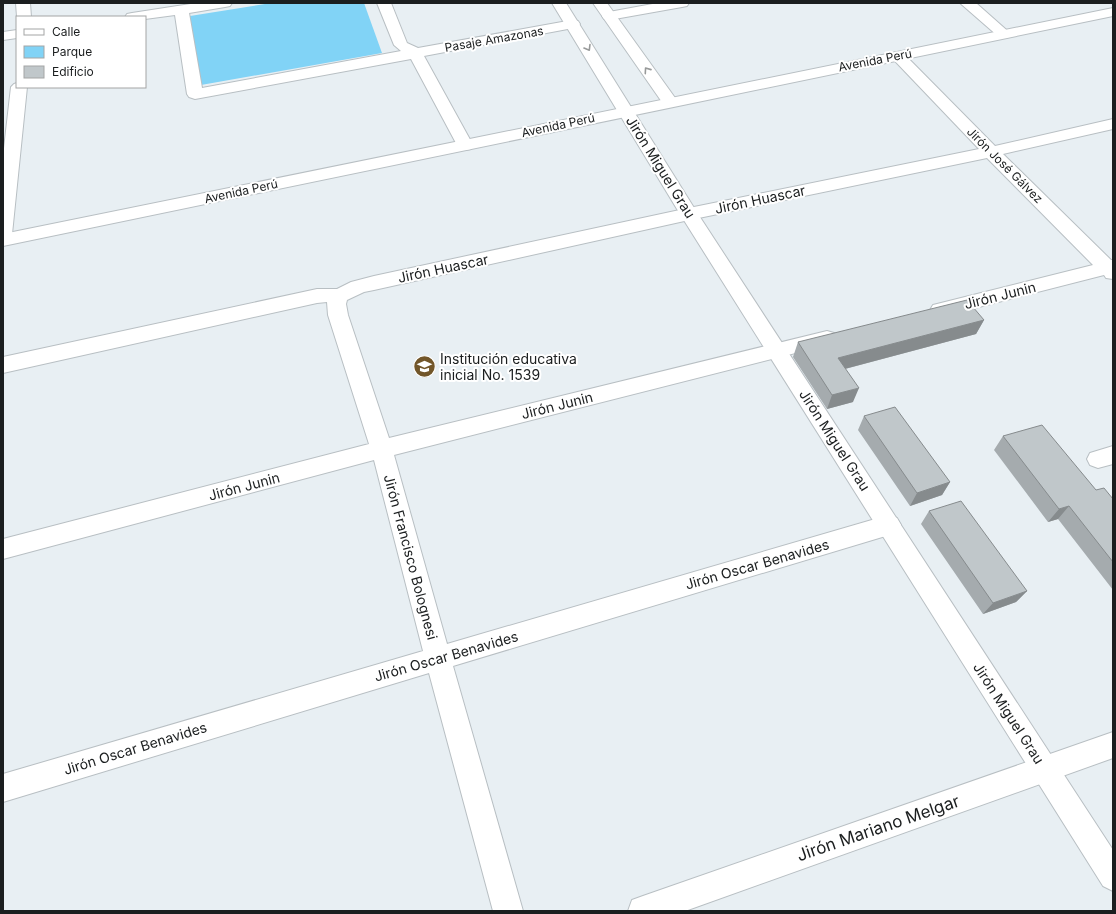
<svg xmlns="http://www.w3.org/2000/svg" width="1116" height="914" font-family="Inter,sans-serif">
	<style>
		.green { fill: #81d3f6 }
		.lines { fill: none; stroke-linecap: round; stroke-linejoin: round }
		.minor-casing { stroke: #b8bfc3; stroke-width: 2 }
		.tertiary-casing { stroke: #b8bfc3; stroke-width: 2 }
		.secondary-casing { stroke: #b8bfc3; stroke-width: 2 }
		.minor { fill: #fff; fill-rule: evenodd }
		.tertiary { fill: #fff; fill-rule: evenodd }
		.secondary { fill: #fff; fill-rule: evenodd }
		.wall { fill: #a5abae }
		.shaded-wall { fill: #868b8d }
		.building { fill: #c0c7ca; stroke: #868b8d }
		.oneway { stroke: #989a9a }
		.labels { text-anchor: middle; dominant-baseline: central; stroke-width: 4; stroke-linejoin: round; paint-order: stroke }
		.far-street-label { font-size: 12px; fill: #1b1e1f; stroke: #fff }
		.street-label { font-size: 14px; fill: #1b1e1f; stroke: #fff }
		.poi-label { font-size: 14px; fill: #1b1e1f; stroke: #fff; text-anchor: start }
		.near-street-label { font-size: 17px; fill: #1b1e1f; stroke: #fff }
	</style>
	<rect width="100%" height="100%" fill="#e8eff3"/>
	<!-- green -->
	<path class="green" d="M271 3H364L382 53 201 85 190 16Z"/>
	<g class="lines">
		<defs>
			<path id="minor" d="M16 3H30L31 17H17Z
				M197 3H232L230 6 225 7 189 13 202 88 401 51 394 45 377 3H391L407 43 418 48 573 20 578 21 580 24 578 27 573 28 424 56 473 145 471 149 465 150 459 149 457 145 411 59 195 99 189 97 187 94 175 15 145 19V17H125L127 14 132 13Z
				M658 3H689L687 6 682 7 609 20 604 19 602 16 604 13 609 12Z
				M960 3H976L1011 34 1009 37 1004 38 999 37Z
				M17 30V38L3 40V32Z
				M898 52 903 53 995 146 1113 119V129L1003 154 1111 260H1113V279L1106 278 1104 275 940 317 933 315 930 310 933 305 1093 265 987 158 689 220 374 290 364 292 347 300 346 304 348 315 389 438 827 331 834 333 837 338 834 343 827 345 394 455 447 644 889 515 897 518 901 525 897 532 889 535 453 666 523 911H493L429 673 3 802V774L423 651 374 460 3 559V539L369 444 328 315 327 302 317 303 3 373V357L317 289H337L351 282 374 276 689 208 979 149 893 59 891 56 893 53Z
				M17 83V87H27L12 234 9 238 3 240V157L11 87 14 84Z
				M1113 446V464L1098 468 1090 465 1087 459 1090 453Z
				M1113 732V758L685 911H628L632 900 643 896Z"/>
			<path id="tertiary" d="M1113 8V16L3 246V234Z"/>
			<path id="secondary" d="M552 3H566L696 211 1113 850V891L1103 886 680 214Z
				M593 3H607L678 102 676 105 670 107 664 105Z"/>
		</defs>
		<!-- minor casing -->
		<use href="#minor" class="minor-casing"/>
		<!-- tertiary casing -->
		<use href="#tertiary" class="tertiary-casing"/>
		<!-- secondary casing -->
		<use href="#secondary" class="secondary-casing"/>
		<!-- minor -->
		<use href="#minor" class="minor"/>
		<!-- tertiary -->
		<use href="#tertiary" class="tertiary"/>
		<!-- secondary -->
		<use href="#secondary" class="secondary"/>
	</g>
	<!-- wall -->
	<path class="wall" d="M984 320 976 334 845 369 853 402 827 409 793 357 798 342Z
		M864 416 950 482 942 495 910 506 858 430Z
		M1003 436 1096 490 1113 499V590L1058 519 1048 522 994 450Z
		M929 511 1027 591 1016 602 983 614 921 524Z"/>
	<!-- shaded-wall -->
	<path class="shaded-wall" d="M984 320 976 334 833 372 838 358Z
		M859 388 853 402 827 409 832 395Z
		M950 482 942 495 910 506 917 493Z
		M1069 506 1058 519 1048 522 1059 509Z
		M1027 591 1016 602 983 614 993 603Z"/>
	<!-- building -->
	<path class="building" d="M967 300 984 320 838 358 859 388 832 395 798 342Z
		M895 407 950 482 917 493 864 416Z
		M1042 425 1096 490 1104 488 1113 499V562L1069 506 1059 509 1003 436Z
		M961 501 1027 591 993 603 929 511Z"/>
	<!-- one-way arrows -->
	<defs><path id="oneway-chevron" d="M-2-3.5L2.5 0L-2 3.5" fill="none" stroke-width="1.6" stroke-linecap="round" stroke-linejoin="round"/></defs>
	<g class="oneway">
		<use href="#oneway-chevron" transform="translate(588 48) rotate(59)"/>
		<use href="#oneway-chevron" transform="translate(647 70) rotate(-125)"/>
	</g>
	<!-- icons -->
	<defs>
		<symbol id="school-disc" viewBox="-11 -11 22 22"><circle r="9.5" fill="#725629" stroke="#fff"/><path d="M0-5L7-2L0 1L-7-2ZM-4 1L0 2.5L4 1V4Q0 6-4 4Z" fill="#fff"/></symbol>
	</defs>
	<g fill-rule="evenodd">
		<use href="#school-disc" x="412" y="354" width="25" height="25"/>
	</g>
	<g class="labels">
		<!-- far-street labels -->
		<g class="far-street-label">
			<text transform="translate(494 39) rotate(-10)">Pasaje Amazonas</text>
			<text transform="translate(875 60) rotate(-11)">Avenida Perú</text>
			<text transform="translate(558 125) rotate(-12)">Avenida Perú</text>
			<text transform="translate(1005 165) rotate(45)">Jirón José Gálvez</text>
			<text transform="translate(241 191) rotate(-12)">Avenida Perú</text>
		</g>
		<!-- street labels -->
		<g class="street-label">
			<text transform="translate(661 167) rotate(58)">Jirón Miguel Grau</text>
			<text transform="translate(760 199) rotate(-12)">Jirón Huascar</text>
			<text transform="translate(443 268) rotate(-12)">Jirón Huascar</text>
			<text transform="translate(1000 295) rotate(-14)">Jirón Junin</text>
			<text transform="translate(557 405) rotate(-14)">Jirón Junin</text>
			<text transform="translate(835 440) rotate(57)">Jirón Miguel Grau</text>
			<text transform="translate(244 486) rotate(-15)">Jirón Junin</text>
			<text transform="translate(411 557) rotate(75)">Jirón Francisco Bolognesi</text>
			<text transform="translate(757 564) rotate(-16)">Jirón Oscar Benavides</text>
			<text transform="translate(446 656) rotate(-16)">Jirón Oscar Benavides</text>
			<text transform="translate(1009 713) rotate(57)">Jirón Miguel Grau</text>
			<text transform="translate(135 748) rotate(-17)">Jirón Oscar Benavides</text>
		</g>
		<!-- poi labels -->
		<g class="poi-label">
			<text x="440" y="358">Institución educativa<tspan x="440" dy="16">inicial No. 1539</tspan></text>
		</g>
		<!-- near-street labels -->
		<g class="near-street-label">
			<text transform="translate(878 828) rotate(-19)">Jirón Mariano Melgar</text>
		</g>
	</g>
	<!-- border -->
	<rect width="1116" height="914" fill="none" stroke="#1b1e1f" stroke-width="8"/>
	<!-- legend -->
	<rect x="16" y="16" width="130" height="72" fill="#ffffff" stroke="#a4a5a5"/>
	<rect x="24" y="29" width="20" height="6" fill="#ffffff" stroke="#a4a5a5"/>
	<text x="52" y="36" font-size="12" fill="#1b1e1f">Calle</text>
	<rect x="24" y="46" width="20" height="12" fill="#81d3f6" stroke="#a4a5a5"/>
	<text x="52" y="56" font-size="12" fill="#1b1e1f">Parque</text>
	<rect x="24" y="66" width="20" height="12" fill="#c0c7ca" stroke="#a4a5a5"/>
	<text x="52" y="76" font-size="12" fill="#1b1e1f">Edificio</text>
</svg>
